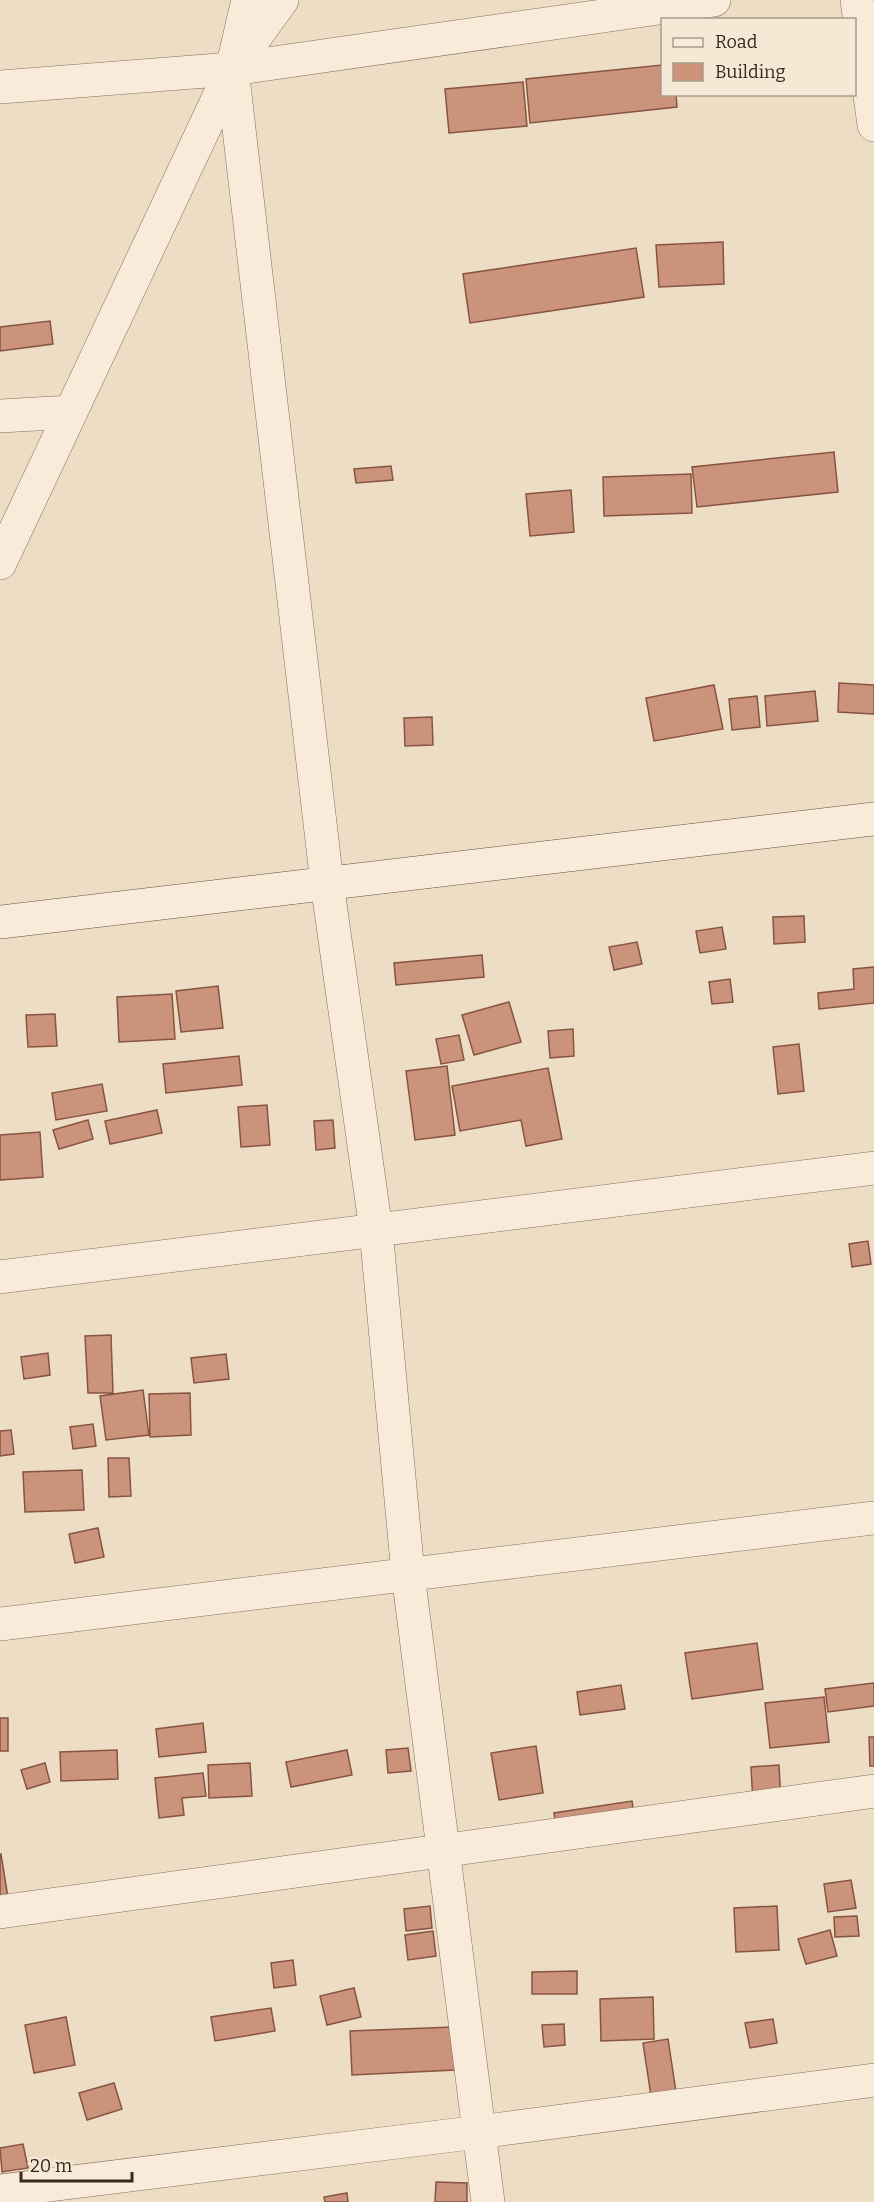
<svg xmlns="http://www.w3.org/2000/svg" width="874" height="2202" font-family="Bitter,serif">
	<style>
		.building { fill: #cb937c; stroke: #875442; stroke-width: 1.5 }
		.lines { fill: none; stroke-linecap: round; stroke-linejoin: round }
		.street-casing { stroke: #896e5c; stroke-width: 34 }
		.secondary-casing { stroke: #6a4f3f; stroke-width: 34 }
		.street { stroke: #f8ebd9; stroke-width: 33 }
		.secondary { stroke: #f8ebd9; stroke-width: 33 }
	</style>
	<rect width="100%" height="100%" fill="#eeddc5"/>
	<!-- building -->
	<path class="building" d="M662 65V94H676L677 107 530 123 526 79Z
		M523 82 527 126 449 133 445 89Z
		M723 242 724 284 659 287 656 245Z
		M636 248 644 297 470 323 463 274Z
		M50 321 53 344 0 351V327Z
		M834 452 838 492 697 507 692 467Z
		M391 466 393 480 356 483 354 469Z
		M691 474 692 513 604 516 603 477Z
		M571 490 574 532 530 536 526 494Z
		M839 683 874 685V714L838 712Z
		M714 685 723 729 654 741 646 698Z
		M815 691 818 721 767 726 765 696Z
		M757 696 760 727 732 730 729 699Z
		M432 717 433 745 405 746 404 718Z
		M804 916 805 942 774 944 773 917Z
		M722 927 726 949 700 953 696 931Z
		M637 942 642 964 614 970 609 947Z
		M482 955 484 977 396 985 394 963Z
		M874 967V1003L819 1009 818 993 854 989 853 969Z
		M730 979 733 1002 712 1004 709 982Z
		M218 986 223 1028 181 1032 176 991Z
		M172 994 175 1039 119 1042 117 997Z
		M509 1002 521 1042 474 1055 462 1015Z
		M55 1014 57 1046 28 1047 26 1015Z
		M573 1029 574 1056 550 1058 548 1031Z
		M459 1035 464 1060 441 1064 436 1039Z
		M799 1044 804 1091 778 1094 773 1047Z
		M239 1056 242 1085 166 1093 163 1064Z
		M447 1066 455 1135 415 1140 406 1071Z
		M548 1068 562 1139 526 1146 521 1120 460 1131 452 1086Z
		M102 1084 107 1111 56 1120 52 1093Z
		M267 1105 270 1145 241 1147 238 1107Z
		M157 1110 162 1133 110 1144 105 1121Z
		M88 1120 93 1139 59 1149 53 1130Z
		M333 1120 335 1148 316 1150 314 1121Z
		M40 1132 43 1177 0 1180V1135Z
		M868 1241 871 1264 852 1267 849 1244Z
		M111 1335 113 1393H88L85 1336Z
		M48 1353 50 1375 24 1379 21 1357Z
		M226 1354 229 1379 194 1383 191 1358Z
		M143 1390 149 1435 106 1440 100 1396Z
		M190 1393 191 1435 150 1437 149 1394Z
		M93 1424 96 1446 73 1449 70 1427Z
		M11 1430 14 1454 0 1456V1431Z
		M108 1458H129L131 1496 109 1497Z
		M82 1470 84 1510 25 1512 23 1472Z
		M98 1528 104 1557 75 1563 69 1534Z
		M757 1643 763 1689 692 1699 685 1653Z
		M874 1683V1706L828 1712 825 1689Z
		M621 1685 625 1709 580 1715 577 1692Z
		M824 1697 829 1742 770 1748 765 1703Z
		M0 1718H8V1751H0Z
		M203 1723 206 1752 159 1757 156 1729Z
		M869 1737H874V1766H870Z
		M536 1746 543 1793 499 1800 491 1753Z
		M408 1748 411 1771 388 1773 386 1750Z
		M117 1750 118 1779 61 1781 60 1752Z
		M347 1750 352 1775 291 1787 286 1762Z
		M45 1763 50 1782 27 1789 21 1770Z
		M250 1763 252 1796 209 1798 208 1765Z
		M779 1765 781 1803 753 1804 751 1767Z
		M203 1773 206 1796 182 1798 184 1815 159 1818 155 1778Z
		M632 1801 635 1820 557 1833 554 1813Z
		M1 1854 8 1898 0 1900V1855Z
		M851 1880 856 1908 828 1912 824 1884Z
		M430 1906 432 1928 406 1931 404 1909Z
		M777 1906 779 1950 736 1952 734 1908Z
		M857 1916 859 1936 835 1937 834 1917Z
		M830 1930 837 1956 806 1964 798 1939Z
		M433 1931 436 1956 408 1960 405 1935Z
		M293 1960 296 1985 274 1988 271 1963Z
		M577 1971V1994H532V1972Z
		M354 1988 361 2017 327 2025 320 1996Z
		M653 1997 654 2039 601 2041 600 1999Z
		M271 2008 275 2031 215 2041 211 2017Z
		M66 2017 75 2065 34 2073 25 2025Z
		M773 2019 777 2043 750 2048 745 2023Z
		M564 2024 565 2045 544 2047 542 2025Z
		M453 2027 455 2070 352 2075 350 2031Z
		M668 2039 676 2092 651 2096 643 2043Z
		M114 2083 122 2109 87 2120 79 2093Z
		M23 2144 28 2168 2 2172 0 2148Z
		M436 2182 467 2183V2202H435Z
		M347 2193 348 2202H325L324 2197Z"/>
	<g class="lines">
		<defs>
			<path id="street" d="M248 0 232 69 327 883 376 1230 408 1574 488 2202
				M857 0 874 125
				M0 87 232 69 714 0
				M0 416 71 412
				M0 563 232 69 282 0
				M0 1277 874 1168
				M0 1624 874 1518
				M0 1912 874 1791
				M0 2191 479 2132 874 2080"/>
			<path id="secondary" d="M0 922 874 819"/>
		</defs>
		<!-- street casing -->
		<use href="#street" class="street-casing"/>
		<!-- secondary casing -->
		<use href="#secondary" class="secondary-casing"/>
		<!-- street -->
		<use href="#street" class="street"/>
		<!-- secondary -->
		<use href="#secondary" class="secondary"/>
	</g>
	<!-- legend -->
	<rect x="661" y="18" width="195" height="78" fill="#f5e8d5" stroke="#aa9b8c" stroke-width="1.5"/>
	<rect x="673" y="38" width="30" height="9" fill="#f8ebd9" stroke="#aa9b8c" stroke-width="1.5"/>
	<text x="715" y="48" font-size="18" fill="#39281f">Road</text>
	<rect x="673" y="63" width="30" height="18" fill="#cb937c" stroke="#aa9b8c" stroke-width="1.5"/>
	<text x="715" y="78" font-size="18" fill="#39281f">Building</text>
	<!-- scale -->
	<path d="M21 2172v9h111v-9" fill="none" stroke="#39281f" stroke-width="3"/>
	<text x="30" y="2172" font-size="18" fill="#39281f" stroke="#f5e8d5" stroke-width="4.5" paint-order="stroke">20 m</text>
</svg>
